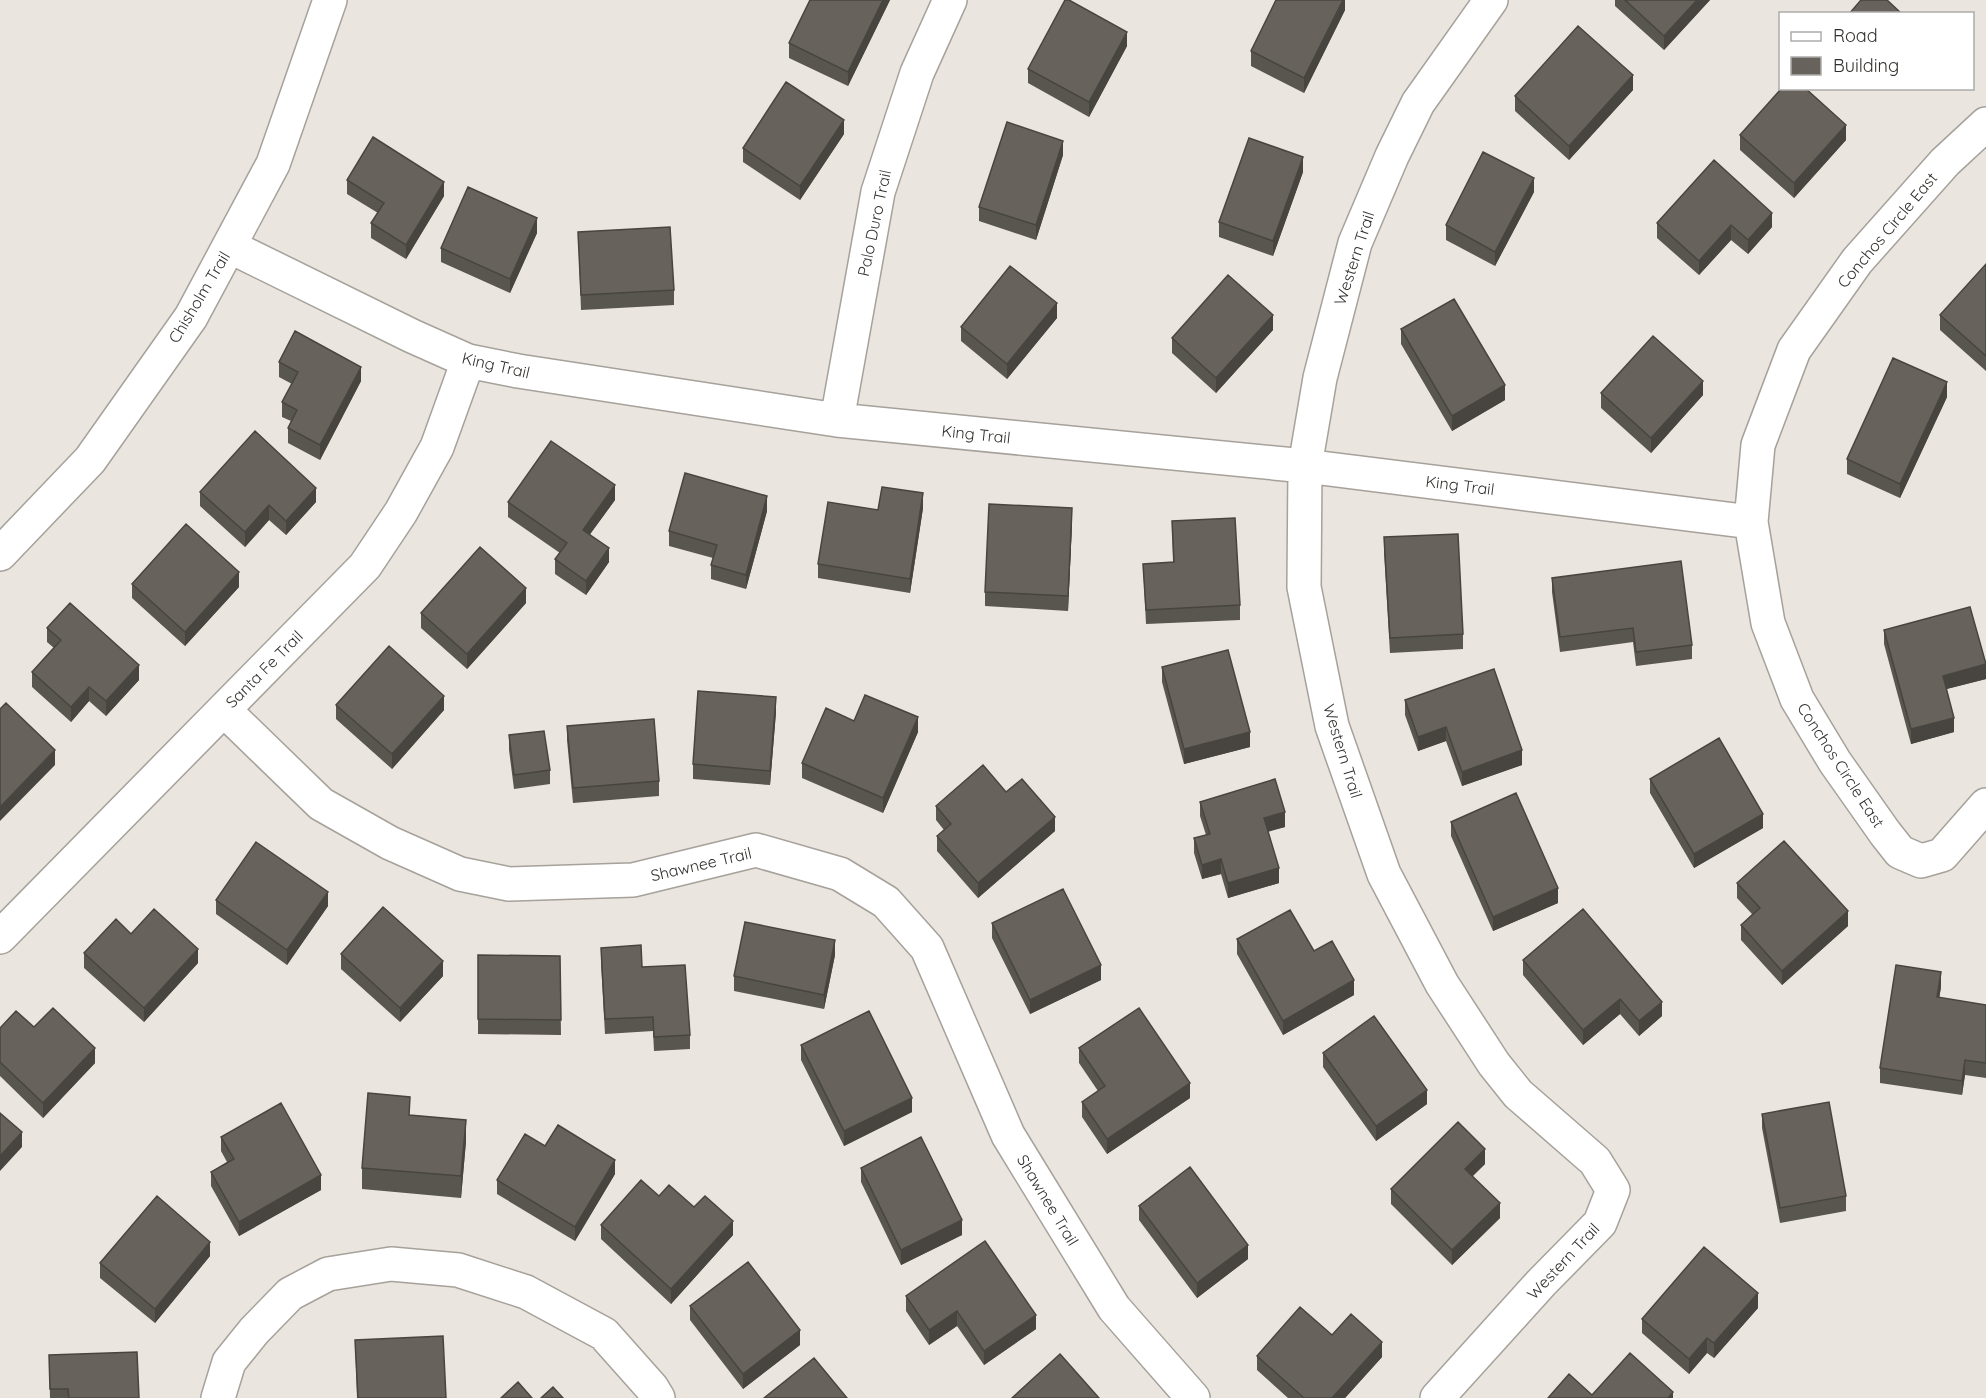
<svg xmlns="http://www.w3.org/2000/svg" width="1986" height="1398" font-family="Quicksand,sans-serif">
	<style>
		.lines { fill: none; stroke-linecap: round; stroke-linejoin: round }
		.minor-casing { stroke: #a6a19a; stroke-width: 36 }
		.minor { stroke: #fff; stroke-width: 33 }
		.wall { fill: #59554f }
		.shaded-wall { fill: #484540 }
		.building { fill: #67635c; stroke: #484540; stroke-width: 1.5 }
		.labels { text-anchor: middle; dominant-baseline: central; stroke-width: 6; stroke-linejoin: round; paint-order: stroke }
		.street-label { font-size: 16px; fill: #32302d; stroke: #fff }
	</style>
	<rect width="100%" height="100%" fill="#eae5de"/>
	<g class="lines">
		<defs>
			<path id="minor" d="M1986 124 1945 162 1857 261 1794 350 1758 445 1751 522 1768 623 1797 699 1835 762 1885 833 1900 852 1921 861 1942 855 1986 805
				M229 246 412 336 468 361 518 371 837 420 1305 466 1751 522
				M837 420 878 192 917 73 950 0
				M0 554 90 460 191 317 273 164 330 0
				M224 710 321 804 390 843 460 874 509 884 633 880 756 850 840 874 886 902 927 948 1008 1135 1114 1308 1193 1398
				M0 937 365 566 401 512 437 447 468 361
				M218 1398 229 1362 254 1331 290 1294 328 1274 391 1264 458 1270 526 1292 604 1334 652 1388 658 1398
				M1437 1398 1542 1282 1600 1223 1613 1190 1595 1161 1518 1094 1494 1064 1442 984 1384 874 1332 726 1304 587 1305 466 1320 378 1355 243 1392 156 1418 103 1491 0"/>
		</defs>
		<!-- minor casing -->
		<use href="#minor" class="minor-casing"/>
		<!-- minor -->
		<use href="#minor" class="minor"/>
	</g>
	<!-- wall -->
	<path class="wall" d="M810 0H890L848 86 789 58V43Z
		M1345 0V10L1304 93 1251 66V51Z
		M1615 0H1710L1664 50 1615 6Z
		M1127 46 1089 117 1028 83V69Z
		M1633 90 1569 160 1515 111V96Z
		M844 134 800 200 743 162V148Z
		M1740 135 1846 140 1794 198 1740 150Z
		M1063 155 1036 240 979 221V207Z
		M1714 160 1772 227 1748 254 1731 240 1699 275 1657 238V223Z
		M1303 172 1273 256 1219 237V222Z
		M347 180 444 196 406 259 371 238V223L378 213 347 194Z
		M1534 192 1495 266 1446 240V225Z
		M578 232 674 290V305L581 310Z
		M537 233 510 293 441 262V248Z
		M1986 264V371L1940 330V315Z
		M1057 318 1007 379 961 341V327Z
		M1401 329 1505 400 1452 431 1401 344Z
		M1273 330 1216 393 1172 353V338Z
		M279 362 361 381 320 460 288 443V428L291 421 282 417V402L292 384 279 377Z
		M1601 393 1703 395 1651 453 1601 408Z
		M1947 397 1900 498 1847 474V459Z
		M200 492 316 502 286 535 269 520 245 547 200 506Z
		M615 500 590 534 609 562 586 595 555 574V559L560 553 508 517V502Z
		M923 508 910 593 818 578V564L878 510Z
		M767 511 746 589 711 579V565L713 558 669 546V531Z
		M1172 521 1240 605V620L1146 624 1143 564 1173 562Z
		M1072 523 1068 611 985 606V592Z
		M1384 537 1463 634V649L1390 653 1384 552Z
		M1552 578 1692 645V659L1636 666 1633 642 1560 652 1552 592Z
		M132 584 239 587 185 646 132 598Z
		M526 603 467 669 421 628V613Z
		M47 628 139 680 106 716 89 701 71 722 32 687V672L54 648 47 642Z
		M1884 630 1986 679 1946 689 1954 732 1911 744 1884 644Z
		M1162 667 1250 747 1184 764 1162 682Z
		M1405 700 1522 765 1462 786 1446 741 1418 751 1405 715Z
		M336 705 444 710 392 769 336 719Z
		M776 712 770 785 693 779V764Z
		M854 721 918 732 883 813 802 778V763Z
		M567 726 659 781V796L573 803 567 740Z
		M509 735 550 770V784L514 789 509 750Z
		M1650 779 1763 828 1694 868 1650 793Z
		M1006 792 1055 831 978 898 937 851V836L944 830 936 820V806Z
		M1200 802 1285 827 1268 831 1279 883 1228 898 1221 874 1202 879 1194 853V838L1206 835 1200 816Z
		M1451 822 1558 903 1493 931 1451 836Z
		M1737 883 1848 926 1782 985 1741 940V925L1752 914 1737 898Z
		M216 900 328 906 287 965 216 914Z
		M992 923 1101 980 1030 1014 992 938Z
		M131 934 198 963 144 1022 84 968V953Z
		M1237 939 1314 951 1354 995 1283 1035 1237 954Z
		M601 948 642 967 690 1035V1049L654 1051 653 1031 605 1034 601 963Z
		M341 954 443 976 400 1022 341 969Z
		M478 955 560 956 561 1035 478 1034Z
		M835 955 824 1009 734 991V976Z
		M1523 960 1662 1016 1639 1036 1620 1014 1583 1045 1523 975Z
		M1941 987 1939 998 1986 1005V1078L1965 1075 1962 1095 1880 1083V1068Z
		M0 1028 95 1063 43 1118 0 1076Z
		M801 1045 912 1112 844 1146 801 1060Z
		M1079 1048 1190 1098 1107 1154 1082 1117V1102L1098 1091 1079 1063Z
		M1323 1053 1427 1104 1376 1141 1323 1067Z
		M1762 1114 1846 1196V1211L1780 1223 1762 1128Z
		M410 1115 466 1141 461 1198 362 1189V1168Z
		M221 1137 321 1190 239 1236 211 1186V1172L227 1162 221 1151Z
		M1485 1164 1472 1176 1500 1218 1452 1265 1391 1204V1189Z
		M861 1168 962 1235 901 1265 861 1182Z
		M615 1174 575 1241 497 1194V1180Z
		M659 1196 694 1207 733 1235 671 1304 601 1239V1225Z
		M1139 1206 1248 1259 1197 1298 1139 1220Z
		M210 1256 155 1323 100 1278V1263Z
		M906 1296 1036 1329 984 1365 957 1326 929 1345 906 1311Z
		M690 1306 800 1345 743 1389 690 1320Z
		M1758 1308 1714 1358 1707 1353 1689 1374 1642 1333V1319Z
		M1332 1335 1382 1357 1345 1398H1288L1257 1370V1356Z
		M355 1340 446 1398H357Z
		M49 1355 139 1398H50Z"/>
	<!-- shaded-wall -->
	<path class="shaded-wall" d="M883 0H890L848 86V72Z
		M1343 0H1345V10L1304 93V78Z
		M1697 0H1710L1664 50V36Z
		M1127 32V46L1089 117V102Z
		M1633 75V90L1569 160V146Z
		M844 120V134L800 200V186Z
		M1846 125V140L1794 198V183Z
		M1063 141V155L1036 240V225Z
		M1303 157V172L1273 256V241Z
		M1534 178V192L1495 266V252Z
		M444 182V196L406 259V245Z
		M1772 213V227L1748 254V240Z
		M537 218V233L510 293V279Z
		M1731 225V240L1699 275V261Z
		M1057 303V318L1007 379V364Z
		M1273 315V330L1216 393V378Z
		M361 367V381L320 460V445Z
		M1703 381V395L1651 453V438Z
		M1947 382V397L1900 498V484Z
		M1505 385V400L1452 431V416Z
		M615 485V500L583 544V530Z
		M316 488V502L286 535V521Z
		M923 493V508L910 593V579Z
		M767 496V511L746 589V575Z
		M269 505V520L245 547V532Z
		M1072 508V523L1068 611V596Z
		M609 548V562L586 595V581Z
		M239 572V587L185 646V632Z
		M526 588V603L467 669V654Z
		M1986 664V679L1943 690V676Z
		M139 665V680L106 716V701Z
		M89 687V701L71 722V707Z
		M444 696V710L392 769V754Z
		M776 697V712L770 785V771Z
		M918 717V732L883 813V798Z
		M1954 718V732L1911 744V729Z
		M1446 727V741L1418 751V737Z
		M1250 732V747L1184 764V749Z
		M55 750V765L0 821V807Z
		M1522 750V765L1462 786V772Z
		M1285 812V827L1264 833V818Z
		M1763 814V828L1694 868V854Z
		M1055 817V831L978 898V883Z
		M1221 859V874L1202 879V865Z
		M1279 868V883L1228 898V883Z
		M1558 888V903L1493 931V917Z
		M328 892V906L287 965V950Z
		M1848 911V926L1782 985V971Z
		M835 940V955L824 1009V995Z
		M198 949V963L144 1022V1008Z
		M443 961V976L400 1022V1008Z
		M1101 965V980L1030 1014V1000Z
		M1941 972V987L1937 1012V997Z
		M1354 980V995L1283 1035V1021Z
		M1620 999V1014L1583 1045V1030Z
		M1662 1002V1016L1639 1036V1021Z
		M95 1048V1063L43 1118V1103Z
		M1965 1060V1075L1962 1095V1081Z
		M1190 1083V1098L1107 1154V1139Z
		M1427 1090V1104L1376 1141V1126Z
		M912 1098V1112L844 1146V1131Z
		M466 1120V1141L461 1198V1176Z
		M22 1132V1147L0 1171V1156Z
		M1485 1149V1164L1465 1184V1169Z
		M615 1160V1174L575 1241V1227Z
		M321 1175V1190L239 1236V1222Z
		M1500 1203V1218L1452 1265V1250Z
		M962 1220V1235L901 1265V1250Z
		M733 1221V1235L671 1304V1289Z
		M210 1242V1256L155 1323V1309Z
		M1248 1245V1259L1197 1298V1283Z
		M1758 1293V1308L1714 1358V1343Z
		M957 1311V1326L929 1345V1330Z
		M1036 1315V1329L984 1365V1351Z
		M800 1330V1345L743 1389V1374Z
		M1707 1338V1353L1689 1374V1359Z
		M1382 1342V1357L1345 1398H1332Z
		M1673 1392V1398H1668Z"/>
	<!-- building -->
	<path class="building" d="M810 0H883L848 72 789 43Z
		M1065 0H1069L1127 32 1089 102 1028 69Z
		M1276 0H1343L1304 78 1251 51Z
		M1625 0H1697L1664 36Z
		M1861 0H1887L1902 14H1849Z
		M1578 26 1633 75 1569 146 1515 96Z
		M786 82 844 120 800 186 743 148Z
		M1782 88H1805L1846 125 1794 183 1740 135Z
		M1007 122 1063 141 1036 225 979 207Z
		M373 137 444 182 406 245 371 223 384 203 347 180Z
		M1249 138 1303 157 1273 241 1219 222Z
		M1483 152 1534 178 1495 252 1446 225Z
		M1714 160 1772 213 1748 240 1731 225 1699 261 1657 223Z
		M468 187 537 218 510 279 441 248Z
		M670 227 674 290 581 295 578 232Z
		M1986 264V356L1940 315Z
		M1010 266 1057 303 1007 364 961 327Z
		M1228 275 1273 315 1216 378 1172 338Z
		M1454 299 1505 385 1452 416 1401 329Z
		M295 331 361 367 320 445 288 428 297 410 282 402 298 372 279 362Z
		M1653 336 1703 381 1651 438 1601 393Z
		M1893 358 1947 382 1900 484 1847 459Z
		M255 431 316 488 286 521 269 505 245 532 200 492Z
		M551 441 615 485 583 530 609 548 586 581 555 559 567 543 508 502Z
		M685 473 767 496 746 575 711 565 717 545 669 531Z
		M882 487 923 493 910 579 818 564 828 502 878 510Z
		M989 504 1072 508 1068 596 985 592Z
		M1235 518 1240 605 1146 610 1143 564 1174 562 1172 521Z
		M186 524 239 572 185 632 132 584Z
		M1458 534 1463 634 1390 638 1384 537Z
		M480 547 526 588 467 654 421 613Z
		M1681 561 1692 645 1636 652 1633 628 1560 637 1552 578Z
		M70 603 139 665 106 701 89 687 71 707 32 672 61 640 47 628Z
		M1970 607 1986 664 1943 676 1954 718 1911 729 1884 630Z
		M389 646 444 696 392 754 336 705Z
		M1228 650 1250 732 1184 749 1162 667Z
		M1494 669 1522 750 1462 772 1446 727 1418 737 1405 700Z
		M698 691 776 697 770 771 693 764Z
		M865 695 918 717 883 798 802 763 826 708 854 721Z
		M6 703 55 750 0 807V709Z
		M654 719 659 781 573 788 567 726Z
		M544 731 550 770 514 775 509 735Z
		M1719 738 1763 814 1694 854 1650 779Z
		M983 765 1006 792 1022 779 1055 817 978 883 937 836 951 824 936 806Z
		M1275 779 1285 812 1264 818 1279 868 1228 883 1221 859 1202 865 1194 838 1210 834 1200 802Z
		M1516 793 1558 888 1493 917 1451 822Z
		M1784 841 1848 911 1782 971 1741 925 1760 908 1737 883Z
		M256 842 328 892 287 950 216 900Z
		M1063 889 1101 965 1030 1000 992 923Z
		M383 907 443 961 400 1008 341 954Z
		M154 909 198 949 144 1008 84 953 116 919 131 934Z
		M1583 909 1662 1002 1639 1021 1620 999 1583 1030 1523 960Z
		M1290 910 1314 951 1332 941 1354 980 1283 1021 1237 939Z
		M745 922 835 940 824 995 734 976Z
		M641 945 642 967 685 965 690 1035 654 1037 653 1017 605 1019 601 948Z
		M478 955 560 956 561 1020 478 1019Z
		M1896 965 1941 972 1937 997 1986 1005V1063L1965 1060 1962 1081 1880 1068Z
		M53 1008 95 1048 43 1103 0 1062V1028L16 1011 34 1027Z
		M1139 1008 1190 1083 1107 1139 1082 1102 1105 1086 1079 1048Z
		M869 1011 912 1098 844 1131 801 1045Z
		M1374 1016 1427 1090 1376 1126 1323 1053Z
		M368 1093 410 1097 409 1115 466 1120 461 1176 362 1168Z
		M1829 1102 1846 1196 1780 1208 1762 1114Z
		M281 1103 321 1175 239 1222 211 1172 234 1159 221 1137Z
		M0 1113 22 1132 0 1156Z
		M1458 1122 1485 1149 1465 1169 1500 1203 1452 1250 1391 1189Z
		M558 1125 615 1160 575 1227 497 1180 525 1134 545 1146Z
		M921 1137 962 1220 901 1250 861 1168Z
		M1190 1167 1248 1245 1197 1283 1139 1206Z
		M641 1180 659 1196 669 1185 694 1207 705 1196 733 1221 671 1289 601 1225Z
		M157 1196 210 1242 155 1309 100 1263Z
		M985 1241 1036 1315 984 1351 957 1311 929 1330 906 1296Z
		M1704 1247 1758 1293 1714 1343 1707 1338 1689 1359 1642 1319Z
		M748 1262 800 1330 743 1374 690 1306Z
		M1300 1307 1332 1335 1351 1314 1382 1342 1332 1398H1304L1257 1356Z
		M443 1336 446 1398H358L355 1340Z
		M137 1352 139 1398H69L68 1389H50L49 1355Z
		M1630 1353 1673 1392 1668 1398H1548L1569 1374 1592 1395Z
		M1060 1354 1099 1398H1012Z
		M814 1358 847 1398H764Z
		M518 1382 532 1398H501Z
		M553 1387 563 1398H541Z"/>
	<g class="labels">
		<!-- street labels -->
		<g class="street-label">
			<text transform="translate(874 223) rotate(-78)">Palo Duro Trail</text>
			<text transform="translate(1887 230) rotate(-50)">Conchos Circle East</text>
			<text transform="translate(1354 258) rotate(-72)">Western Trail</text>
			<text transform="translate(199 297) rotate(-59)">Chisholm Trail</text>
			<text transform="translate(496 365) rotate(13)">King Trail</text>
			<text transform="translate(976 434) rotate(6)">King Trail</text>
			<text transform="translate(1460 485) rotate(7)">King Trail</text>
			<text transform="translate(264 669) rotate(-45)">Santa Fe Trail</text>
			<text transform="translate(1343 751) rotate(73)">Western Trail</text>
			<text transform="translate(1841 765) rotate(57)">Conchos Circle East</text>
			<text transform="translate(701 864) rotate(-13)">Shawnee Trail</text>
			<text transform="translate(1048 1200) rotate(59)">Shawnee Trail</text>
			<text transform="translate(1563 1261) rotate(-47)">Western Trail</text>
		</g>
	</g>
	<!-- legend -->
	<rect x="1779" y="12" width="195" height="78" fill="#ffffff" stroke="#adacab" stroke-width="1.5"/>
	<rect x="1791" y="32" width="30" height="9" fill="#ffffff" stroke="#adacab" stroke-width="1.5"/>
	<text x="1833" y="42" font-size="18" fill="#32302d">Road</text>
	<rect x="1791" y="57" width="30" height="18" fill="#67635c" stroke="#adacab" stroke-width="1.5"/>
	<text x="1833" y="72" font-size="18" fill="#32302d">Building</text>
</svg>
